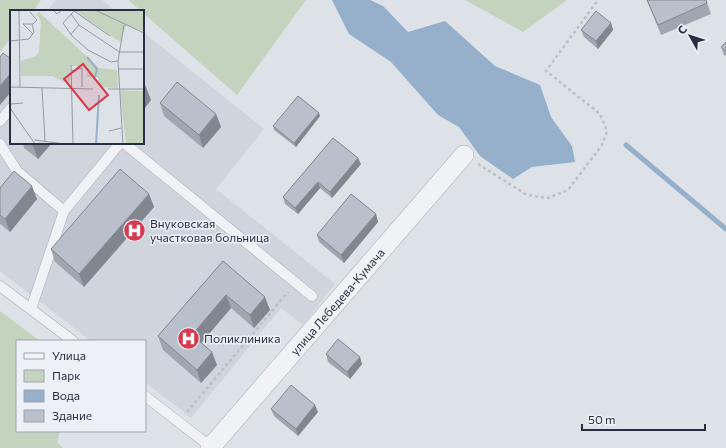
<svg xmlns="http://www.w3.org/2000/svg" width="726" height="448" font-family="Commissioner,sans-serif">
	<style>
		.built { fill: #cfd4dd }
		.green { fill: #c3d3be }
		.water { fill: #96afcb }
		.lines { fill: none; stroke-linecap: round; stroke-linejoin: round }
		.stream { stroke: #96afcb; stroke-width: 5 }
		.service-casing { stroke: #a6acb6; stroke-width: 11 }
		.minor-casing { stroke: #a6acb6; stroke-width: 20 }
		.path { stroke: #bbbfc7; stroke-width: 2.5; stroke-dasharray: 3 3; stroke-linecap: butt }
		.service { stroke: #f0f2f6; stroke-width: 10 }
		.minor { stroke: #f0f2f6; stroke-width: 19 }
		.wall { fill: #a0a5af }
		.shaded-wall { fill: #82868e }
		.building { fill: #bac0cb; stroke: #82868e }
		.labels { text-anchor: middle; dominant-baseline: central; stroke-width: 3; stroke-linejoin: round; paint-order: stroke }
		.poi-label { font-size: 12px; fill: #262f40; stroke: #edf0f6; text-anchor: start }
		.street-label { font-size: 12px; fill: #262f40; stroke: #edf0f6 }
		.inset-river { fill: none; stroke: #96afcb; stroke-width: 2 }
		.inset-road { fill: none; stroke: #949aa5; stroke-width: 1 }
		.view { fill: #d7394e; fill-opacity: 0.15; stroke: #d7394e; stroke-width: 2 }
		.inset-edge { fill: none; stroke: #262f40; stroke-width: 2 }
	</style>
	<rect width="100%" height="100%" fill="#dde2e8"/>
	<!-- built -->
	<path class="built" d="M56 0H102L116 11H47Z
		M143 32 264 129 216 189 335 284 303 325 281 308 191 418 145 382V341H91L0 271V71L11 57V143H143Z"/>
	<!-- green -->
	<path class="green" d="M0 0H41L33 11H11V38L0 52Z
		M128 0H306L237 95 143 13V11H141Z
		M465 0H567L523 32Z
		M0 311 40 341H17V431H60L57 442 63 448H0Z"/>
	<!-- water -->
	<path class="water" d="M332 0H370L383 6 408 32 445 21 495 66 540 85 551 117 572 146 575 162 532 167 513 179 480 156 459 127 438 115 391 62 349 34Z"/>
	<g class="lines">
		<!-- stream -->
		<path class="stream" d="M626 145 726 229"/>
		<defs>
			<path id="service" d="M0 121 11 108
				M124 143 312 296
				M0 144 17 171 64 211
				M0 286 73 341
				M31 309 64 211 120 143
				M145 396 211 447"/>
			<g id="minor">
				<path id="s1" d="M210 448 464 155"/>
			</g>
		</defs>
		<!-- service casing -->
		<use href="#service" class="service-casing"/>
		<!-- minor casing -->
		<use href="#minor" class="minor-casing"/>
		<!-- path -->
		<path class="path" d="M478 164 527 195 548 198 568 190 602 145 607 131 600 114 546 71 598 0
			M187 412 288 292"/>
		<!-- service -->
		<use href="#service" class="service"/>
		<!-- minor -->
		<use href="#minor" class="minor"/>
	</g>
	<!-- wall -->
	<path class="wall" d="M647 0H706L711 14 661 35Z
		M611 23 613 30 598 49 584 37 581 30Z
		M726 42V56L724 55 721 47Z
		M160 103 216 114 221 127 203 148 164 116Z
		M320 116 296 147 274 130 273 126Z
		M333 138 361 164 332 198 320 188 298 214 285 204 283 197Z
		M23 143H52L38 159 24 148Z
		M0 188 37 199 10 232 0 224Z
		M149 194 154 207 84 287 55 262 51 249Z
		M376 214 378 222 344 263 319 242 317 235Z
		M223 261 270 310 254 328 231 308 201 343 217 365 201 383 163 350 158 336Z
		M326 354 362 364 350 379 328 362Z
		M271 409 318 412 298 436 274 416Z"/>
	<!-- shaded-wall -->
	<path class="shaded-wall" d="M611 23 613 30 598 49 596 41Z
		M11 73V92L0 105V86Z
		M146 87 151 100 143 111V91Z
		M319 113 320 116 296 147 294 143Z
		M216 114 221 127 203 148 199 135Z
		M36 143H52L38 159 33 146Z
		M358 158 361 164 332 198 330 192Z
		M318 182 320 188 298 214 295 208Z
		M32 186 37 199 10 232 5 219Z
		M149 194 154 207 84 287 79 274Z
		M376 214 378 222 344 263 341 255Z
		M226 295 231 308 197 348 192 335Z
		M265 297 270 310 254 328 250 315Z
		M212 352 217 365 201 383 197 370Z
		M360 357 362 364 350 379 347 372Z
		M315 405 318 412 298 436 296 429Z"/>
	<!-- building -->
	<path class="building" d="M647 0H706L707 3 658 25Z
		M596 11 611 23 596 41 581 30Z
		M726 42V51L721 47Z
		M3 53 11 59V73L0 86V57Z
		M177 82 216 114 199 135 160 103Z
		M143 84 146 87 143 91Z
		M298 96 319 113 294 143 273 126Z
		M333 138 358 158 330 192 318 182 295 208 283 197Z
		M29 143H36L33 146Z
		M120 169 149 194 79 274 51 249Z
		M14 171 32 186 5 219 0 215V188Z
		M351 194 376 214 341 255 317 235Z
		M223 261 265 297 250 315 226 295 192 335 212 352 197 370 158 336Z
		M338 339 360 357 347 372 326 354Z
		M291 385 315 405 296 429 271 409Z"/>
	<!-- icons -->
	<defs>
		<symbol id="hospital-disc" viewBox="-11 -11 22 22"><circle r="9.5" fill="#d7394e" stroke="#edf0f6"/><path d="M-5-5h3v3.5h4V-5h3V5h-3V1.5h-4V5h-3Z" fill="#fff"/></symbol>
	</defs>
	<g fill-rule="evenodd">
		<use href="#hospital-disc" x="122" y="218" width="25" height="25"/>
		<use href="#hospital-disc" x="176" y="326" width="25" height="25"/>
	</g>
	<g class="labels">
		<!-- poi labels -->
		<g class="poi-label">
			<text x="150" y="223">Внуковская<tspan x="150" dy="14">участковая больница</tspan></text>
			<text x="204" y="338">Поликлиника</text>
		</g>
		<!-- street labels -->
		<g class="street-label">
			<text stroke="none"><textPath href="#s1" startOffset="194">улица Лебедева-Кумача</textPath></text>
		</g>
	</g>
	<!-- overview -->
	<g transform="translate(10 10)">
		<rect width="134" height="134" fill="#dde2e8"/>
		<path d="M134 0V21L116 16 110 32 65 1ZM29 2 89 58 107 60 108 78 90 77 88 67H77L78 56H60V70L56 73 42 66H11V51L26 46 29 42 31 11 26 4ZM110 80 134 81V134H116Z" fill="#c3d3be"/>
		<path class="inset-river" d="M77 47 87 59 85 67M86 134 89 85"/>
		<path class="inset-road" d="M9 0 10 77M43 0 47 4 52 0M65 0 53 13 62 26 78 40 101 52 108 51M85 0 134 23M64 1 100 26M61 4 69 15 108 41M13 14H23L27 10 20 2M13 14 23 24M61 24 69 15M0 31 19 29 24 22 22 14M108 42H134M61 55 63 134M108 59H134M61 61 72 58V77M0 77 83 79M32 78 35 131M98 79H134M0 94 13 93M0 98 25 134M99 121 111 118M24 130 55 134M113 134 108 51 114 15"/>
		<path class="view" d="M73 54 98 85 79 100 54 69Z"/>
		<rect width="134" height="134" class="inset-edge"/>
	</g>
	<!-- legend -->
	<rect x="16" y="340" width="130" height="92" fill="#edf0f6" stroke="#9da3ad"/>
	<rect x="24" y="353" width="20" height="6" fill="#f0f2f6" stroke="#9da3ad"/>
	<text x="52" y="360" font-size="12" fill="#262f40">Улица</text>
	<rect x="24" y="370" width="20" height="12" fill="#c3d3be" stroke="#9da3ad"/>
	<text x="52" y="380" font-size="12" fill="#262f40">Парк</text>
	<rect x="24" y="390" width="20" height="12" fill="#96afcb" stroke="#9da3ad"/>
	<text x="52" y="400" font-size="12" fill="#262f40">Вода</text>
	<rect x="24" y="410" width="20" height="12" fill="#bac0cb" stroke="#9da3ad"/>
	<text x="52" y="420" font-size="12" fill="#262f40">Здание</text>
	<!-- north arrow -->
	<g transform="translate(690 36) rotate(309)" stroke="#edf0f6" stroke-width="3" paint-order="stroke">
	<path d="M0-3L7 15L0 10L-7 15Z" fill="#262f40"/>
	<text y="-6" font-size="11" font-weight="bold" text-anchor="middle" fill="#262f40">С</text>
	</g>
	<!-- scale -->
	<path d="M582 424v6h123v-6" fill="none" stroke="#262f40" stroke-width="2"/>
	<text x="588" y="424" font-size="12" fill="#262f40" stroke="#edf0f6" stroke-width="3" paint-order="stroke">50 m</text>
</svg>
